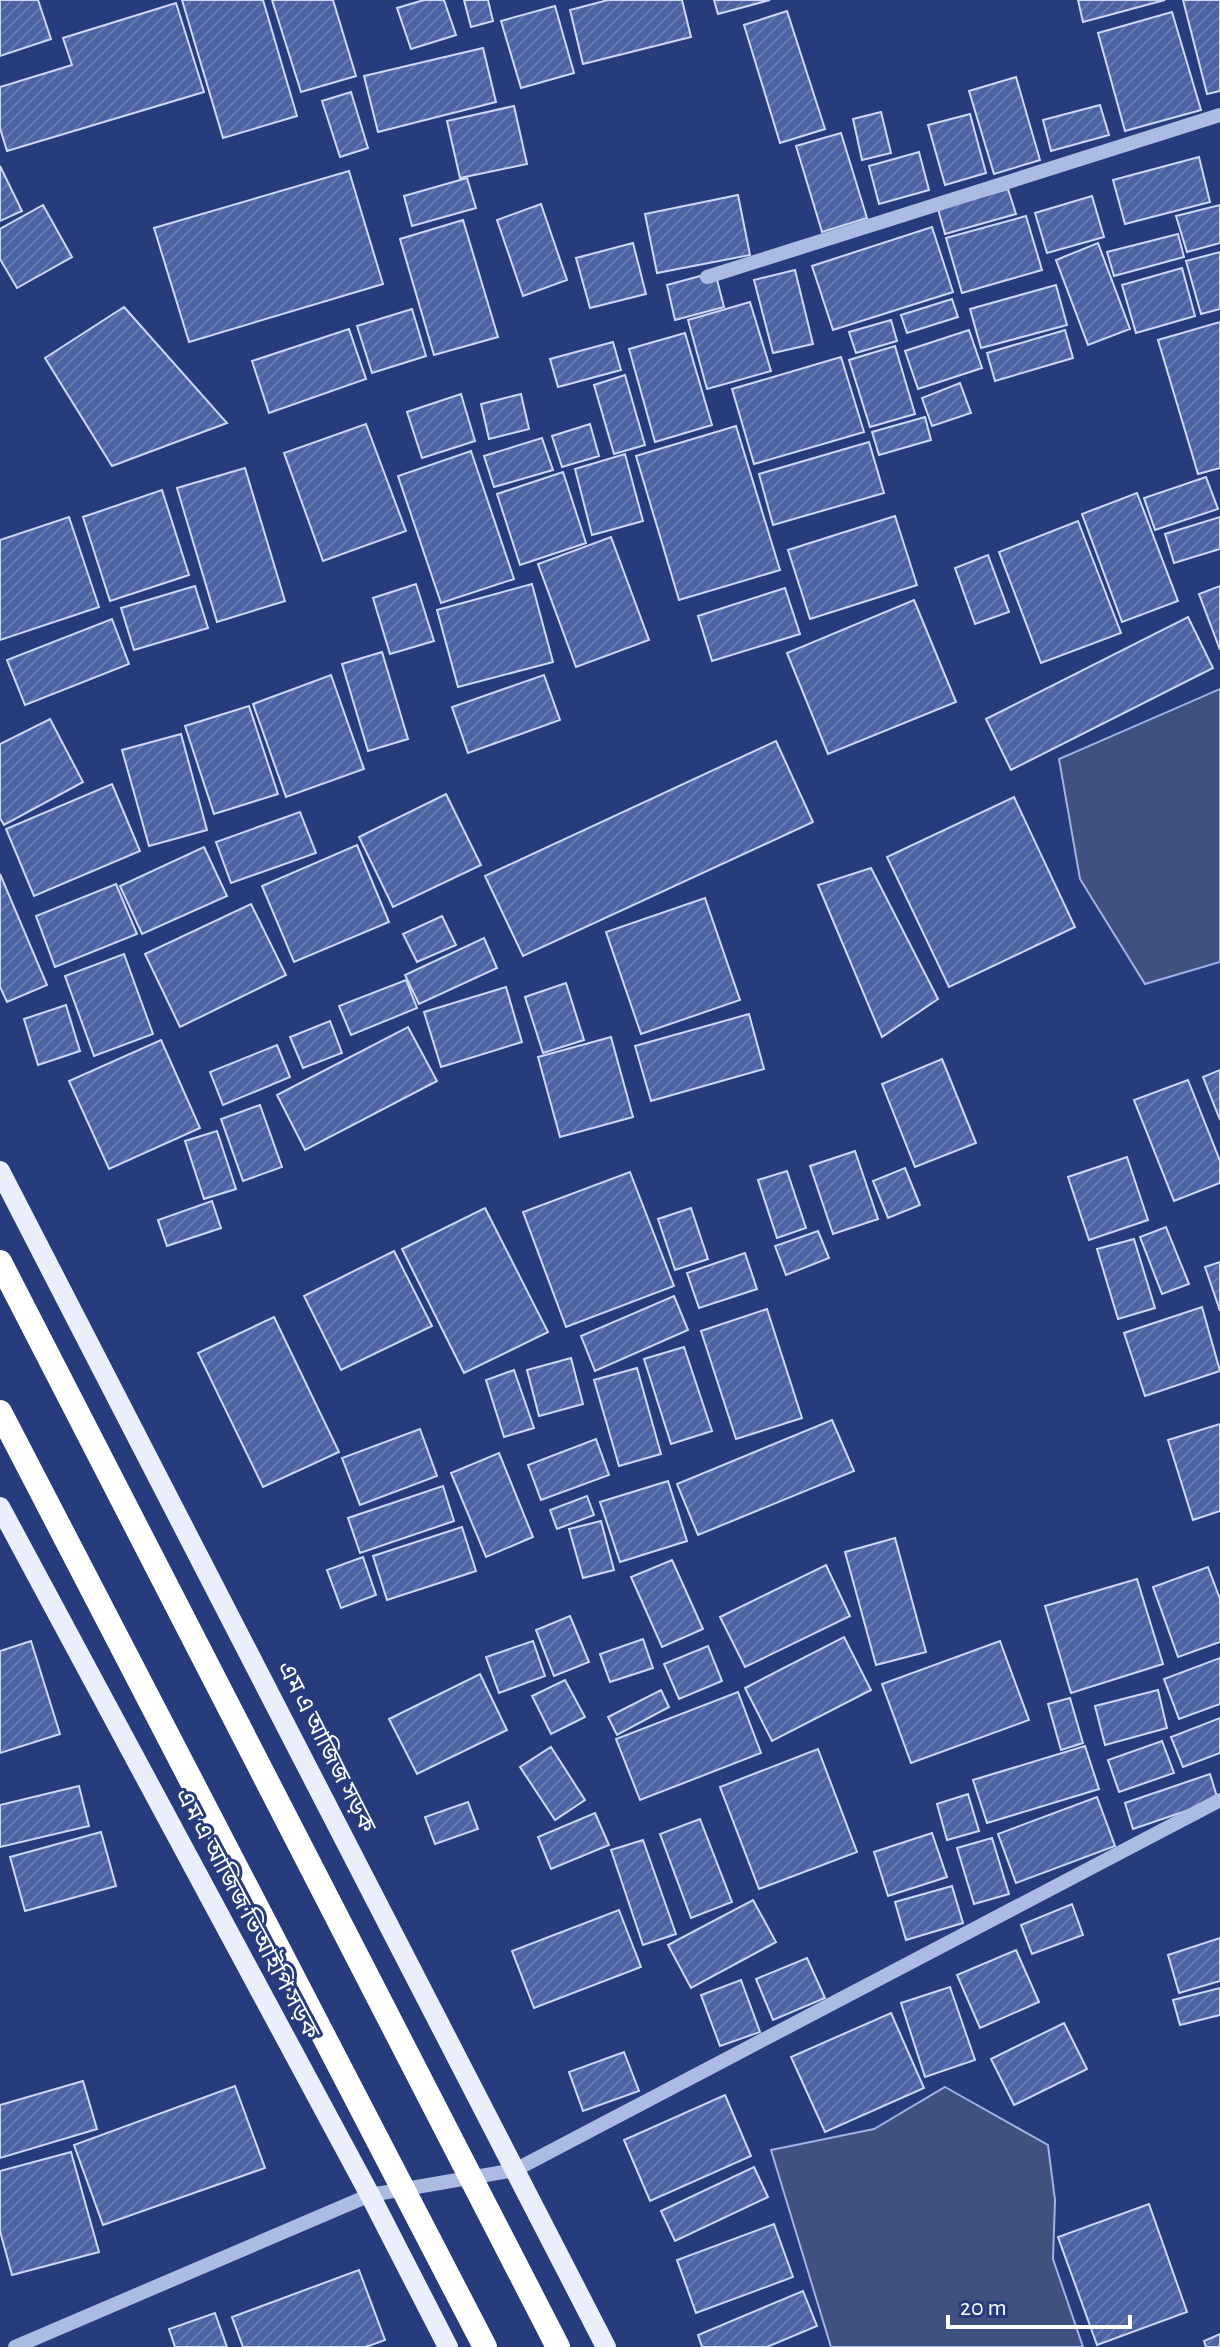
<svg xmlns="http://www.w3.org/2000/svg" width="1220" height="2347" font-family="'Alegreya Sans','Noto Sans Bengali',sans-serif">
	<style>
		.water { fill: #40507f; stroke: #a0b3e5; stroke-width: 2 }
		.building { fill: url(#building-hatch); stroke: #ced8f4; stroke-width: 2 }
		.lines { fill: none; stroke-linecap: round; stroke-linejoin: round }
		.minor { stroke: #abbbe4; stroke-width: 14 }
		.major { stroke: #ebeffc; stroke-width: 20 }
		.highway-bridge { stroke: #fff; stroke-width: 24 }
		.labels { text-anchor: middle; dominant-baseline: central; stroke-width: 6; stroke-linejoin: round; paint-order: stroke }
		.street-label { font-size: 24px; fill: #fff; stroke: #263c7c }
	</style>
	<defs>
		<pattern id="building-hatch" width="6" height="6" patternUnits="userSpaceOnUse" patternTransform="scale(2)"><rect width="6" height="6" fill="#4b62a3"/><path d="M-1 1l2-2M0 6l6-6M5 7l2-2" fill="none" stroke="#667ab1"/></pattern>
	</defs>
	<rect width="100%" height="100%" fill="#263c7c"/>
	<!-- water -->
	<path class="water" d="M1220 689V962L1145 984 1080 879 1059 759Z
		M945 2087 1048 2145 1055 2200 1053 2259 1083 2347H831L771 2150 874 2129Z"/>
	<!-- building -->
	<path class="building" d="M0 0H38L51 39 0 56Z
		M182 0H263L297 116 223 138Z
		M272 0H333L356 76 301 92Z
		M424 0H444L456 35 411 49 397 8Z
		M464 0H488L493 21 471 27Z
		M608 0H682L691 37 583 64 570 10Z
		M714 0H770L718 14Z
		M1078 0H1165L1083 22Z
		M1183 0H1220V91L1207 94Z
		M176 3 204 92 7 151 0 128V87L72 65 63 38Z
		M555 6 574 73 521 88 501 21Z
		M787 11 825 129 780 143 744 25Z
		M1172 12 1201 110 1125 131 1098 33Z
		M483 48 496 102 378 132 364 76Z
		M1016 77 1040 160 994 174 969 91Z
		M351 92 368 148 340 157 322 101Z
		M1100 105 1109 135 1051 151 1043 120Z
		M514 106 527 164 460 178 447 121Z
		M881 112 891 153 862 160 853 119Z
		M970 114 986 173 945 185 928 125Z
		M841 133 867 218 822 232 796 146Z
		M919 152 929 190 879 204 869 166Z
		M1199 157 1210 202 1125 224 1113 180Z
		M0 166 22 211 0 221Z
		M349 171 383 284 189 342 154 228Z
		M467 178 476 208 412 226 404 196Z
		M1008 189 1016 214 945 234 938 209Z
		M738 195 750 255 657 273 645 214Z
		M1092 196 1104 237 1047 253 1035 213Z
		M541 204 567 280 523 296 497 220Z
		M43 205 72 257 17 288 0 259V229Z
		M1220 205V243L1187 252 1176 216Z
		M1026 216 1042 270 962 293 946 238Z
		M463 220 498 337 434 355 400 239Z
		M932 227 953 292 833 330 812 266Z
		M1178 234 1184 257 1114 276 1107 252Z
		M633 243 646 294 590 308 576 258Z
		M1098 243 1130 329 1088 345 1056 260Z
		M1220 252V309L1201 314 1186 261Z
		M1182 268 1195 316 1136 333 1122 285Z
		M795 270 813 344 773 353 754 280Z
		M715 272 724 307 675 320 667 285Z
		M1056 285 1067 325 981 348 970 309Z
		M952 299 958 317 907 333 901 315Z
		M750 302 771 371 707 389 688 320Z
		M124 307 227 423 112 466 45 358Z
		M412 309 426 356 372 373 357 326Z
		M891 320 897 341 856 353 849 332Z
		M1220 322V468L1198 474 1158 340Z
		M349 329 366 379 269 413 252 361Z
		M969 330 982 368 918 389 905 351Z
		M1065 330 1073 358 995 381 987 353Z
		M685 333 712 425 655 442 629 349Z
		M613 342 621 370 558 387 550 359Z
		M895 346 915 414 870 427 849 360Z
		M841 357 864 432 754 464 732 389Z
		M625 375 645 445 614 454 594 385Z
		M960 383 971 413 932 426 922 398Z
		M461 394 475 441 422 458 407 412Z
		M521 394 529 429 489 439 481 404Z
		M925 417 931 440 879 455 872 432Z
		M366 424 406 531 323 561 284 453Z
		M590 424 599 456 562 467 552 436Z
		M736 426 780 570 679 600 636 456Z
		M542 438 553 470 494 487 484 456Z
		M869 442 884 493 773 525 759 474Z
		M471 451 514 579 441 603 398 476Z
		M625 454 643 521 592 535 575 469Z
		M245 468 285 601 217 622 177 488Z
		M563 472 586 543 520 565 497 494Z
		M1206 477 1218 509 1155 530 1144 498Z
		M162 490 189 575 110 601 83 517Z
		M1137 493 1178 601 1122 622 1082 514Z
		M895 516 917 585 810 619 788 550Z
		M69 517 99 607 0 640V540Z
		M1220 517V549L1174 563 1165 534Z
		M1078 521 1121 633 1041 663 999 552Z
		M611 537 649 640 576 667 538 564Z
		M988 555 1009 612 975 624 955 568Z
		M416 584 434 641 390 654 373 598Z
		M532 584 553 662 458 687 437 610Z
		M195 586 208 628 134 650 121 608Z
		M1220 586V650L1199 594Z
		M785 588 800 634 712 661 698 616Z
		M914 600 956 702 828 754 787 653Z
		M1188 617 1213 668 1011 770 986 719Z
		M112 619 129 664 25 705 7 660Z
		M382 652 408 739 368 751 342 664Z
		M331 675 364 769 286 797 253 704Z
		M544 675 560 720 468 753 452 707Z
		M249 706 278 794 214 814 185 726Z
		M50 719 83 782 4 825 0 818V744Z
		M181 734 207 830 149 846 122 750Z
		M776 741 813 822 523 956 485 876Z
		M112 784 140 851 34 896 6 829Z
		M446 794 481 865 393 907 359 837Z
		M1014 797 1075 927 949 987 887 857Z
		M300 812 316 853 231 883 216 842Z
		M357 845 389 922 294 962 262 886Z
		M204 847 227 896 142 934 120 886Z
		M871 868 938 999 882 1037 818 885Z
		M0 874 47 985 7 1002 0 987Z
		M116 884 137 934 55 967 36 916Z
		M705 898 740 1000 641 1034 606 932Z
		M251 904 286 975 180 1027 145 954Z
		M442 916 456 945 417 962 403 934Z
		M484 938 497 968 419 1004 405 975Z
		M124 954 153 1034 94 1056 65 976Z
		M406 980 417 1008 351 1035 339 1006Z
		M566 983 584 1040 543 1053 525 997Z
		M506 987 522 1042 441 1067 424 1012Z
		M66 1005 80 1051 38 1065 24 1019Z
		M749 1014 764 1069 651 1101 635 1046Z
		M330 1021 342 1053 303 1068 290 1037Z
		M408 1027 437 1081 305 1150 277 1095Z
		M611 1037 633 1117 560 1137 538 1057Z
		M161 1040 200 1128 109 1169 69 1081Z
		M277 1045 290 1077 223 1105 210 1072Z
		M942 1059 976 1143 915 1167 882 1084Z
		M1220 1070V1120L1203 1077Z
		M1188 1080 1220 1161V1183L1174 1201 1134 1100Z
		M260 1105 282 1167 243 1181 221 1119Z
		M217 1131 236 1189 204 1199 185 1141Z
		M855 1151 878 1219 833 1234 810 1166Z
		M1127 1157 1148 1220 1089 1240 1068 1177Z
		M905 1168 920 1205 888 1218 873 1181Z
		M787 1171 806 1228 777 1238 758 1180Z
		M630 1172 674 1286 566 1327 523 1212Z
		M212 1201 221 1228 167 1246 158 1220Z
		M485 1208 548 1332 464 1373 402 1249Z
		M691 1208 708 1259 675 1270 658 1219Z
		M1166 1227 1189 1284 1162 1294 1140 1237Z
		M818 1231 829 1258 786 1275 775 1246Z
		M1134 1239 1155 1308 1118 1319 1097 1249Z
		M394 1251 432 1326 341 1370 304 1296Z
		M745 1253 757 1289 699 1308 687 1273Z
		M1220 1262V1311L1205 1267Z
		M674 1296 688 1330 595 1371 581 1336Z
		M1202 1307 1220 1371 1145 1396 1124 1333Z
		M767 1309 802 1418 736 1439 701 1331Z
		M274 1317 339 1452 263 1487 198 1353Z
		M684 1347 712 1431 671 1444 644 1359Z
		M571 1358 583 1404 539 1416 527 1370Z
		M637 1368 661 1454 619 1466 594 1380Z
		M514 1370 534 1428 504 1437 486 1380Z
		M832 1420 854 1471 698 1535 677 1484Z
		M1220 1424V1511L1193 1520 1168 1440Z
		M420 1429 437 1476 360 1505 342 1458Z
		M596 1439 609 1475 541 1500 528 1465Z
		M499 1453 533 1537 486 1557 451 1473Z
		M668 1481 687 1541 620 1562 600 1502Z
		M443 1486 454 1521 360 1553 348 1518Z
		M587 1496 594 1515 557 1529 550 1510Z
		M601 1521 614 1570 583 1578 569 1529Z
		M462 1527 476 1571 387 1600 373 1556Z
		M895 1538 926 1652 876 1665 845 1552Z
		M363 1557 376 1595 341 1608 327 1570Z
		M672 1560 703 1629 662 1647 631 1577Z
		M826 1565 850 1616 745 1667 720 1617Z
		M1208 1567 1220 1599V1642L1178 1657 1153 1587Z
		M1137 1579 1163 1664 1071 1693 1045 1606Z
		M570 1616 589 1662 554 1676 536 1630Z
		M844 1637 871 1690 772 1741 745 1688Z
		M643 1639 653 1668 610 1682 600 1654Z
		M31 1641 60 1734 0 1753V1651Z
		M533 1641 545 1676 499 1693 486 1657Z
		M1000 1641 1029 1720 911 1763 882 1684Z
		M708 1646 722 1681 679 1699 664 1664Z
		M1220 1658V1704L1179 1719 1164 1679Z
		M480 1674 507 1730 417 1774 389 1719Z
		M565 1680 585 1717 551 1734 532 1696Z
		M661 1690 669 1707 617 1735 608 1717Z
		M1158 1690 1167 1728 1105 1745 1095 1706Z
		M738 1692 761 1753 640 1800 616 1739Z
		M1070 1698 1083 1743 1061 1750 1048 1704Z
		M1220 1718V1753L1183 1767 1171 1737Z
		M1162 1741 1174 1773 1119 1792 1108 1760Z
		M1085 1746 1099 1789 987 1823 973 1780Z
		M551 1747 585 1800 555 1820 520 1767Z
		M818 1749 857 1852 759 1889 720 1787Z
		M1210 1774 1218 1800 1133 1829 1125 1803Z
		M79 1786 89 1826 0 1847V1805Z
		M968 1794 979 1831 947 1840 937 1804Z
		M1097 1797 1115 1846 1016 1883 998 1834Z
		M468 1802 478 1829 435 1844 425 1817Z
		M595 1813 609 1845 551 1869 538 1837Z
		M700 1819 732 1902 691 1918 660 1834Z
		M101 1832 116 1886 25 1911 10 1857Z
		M932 1833 947 1877 888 1896 874 1852Z
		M992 1838 1009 1894 974 1904 957 1848Z
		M643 1840 676 1934 643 1945 611 1850Z
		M952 1886 963 1923 906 1940 895 1902Z
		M753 1900 776 1942 691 1988 668 1945Z
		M1072 1904 1083 1935 1032 1954 1021 1925Z
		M619 1910 641 1967 534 2008 512 1951Z
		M1220 1938V1981L1179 1993 1168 1955Z
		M1016 1950 1039 2002 980 2028 957 1975Z
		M807 1958 825 1998 773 2020 756 1979Z
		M741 1980 760 2032 720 2046 701 1995Z
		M950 1987 975 2060 925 2077 901 2003Z
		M1220 1988V2015L1180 2025 1173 2000Z
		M891 2013 924 2088 825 2132 791 2057Z
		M1064 2023 1087 2069 1014 2105 991 2059Z
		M624 2052 639 2091 583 2111 569 2072Z
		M83 2081 97 2129 0 2158V2105Z
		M235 2086 265 2168 103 2225 74 2145Z
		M725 2095 751 2156 650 2201 624 2140Z
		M71 2152 99 2252 12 2275 0 2231V2171Z
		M754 2167 768 2197 675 2241 661 2211Z
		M1149 2204 1187 2312 1097 2345 1058 2237Z
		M774 2224 793 2277 696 2313 677 2260Z
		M359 2270 385 2340 366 2347H243L232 2317Z
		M803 2291 817 2326 767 2347H702L698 2335Z
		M215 2313 227 2347H175L169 2329Z
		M1220 2334V2347H1206L1204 2341Z"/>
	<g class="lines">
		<!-- minor -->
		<path class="minor" d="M707 277 1220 115
			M15 2347 370 2195 515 2170 1220 1800"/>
		<!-- major -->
		<path class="major" d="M0 1171 606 2347
			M0 1507 370 2195 448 2347"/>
		<!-- highway-bridge -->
		<path class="highway-bridge" d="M0 1262 558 2347
			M0 1412 485 2347"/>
	</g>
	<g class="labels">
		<!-- street labels -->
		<g class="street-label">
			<text transform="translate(326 1747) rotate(63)">এম এ আজিজ সড়ক</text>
			<text transform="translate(247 1914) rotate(62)">এম এ আজিজ ভিআইপি সড়ক</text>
		</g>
	</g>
	<!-- scale -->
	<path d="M948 2315v12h182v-12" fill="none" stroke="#ffffff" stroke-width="4"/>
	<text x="960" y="2315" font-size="24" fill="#ffffff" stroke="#263c7c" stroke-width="6" paint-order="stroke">20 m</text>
</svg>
